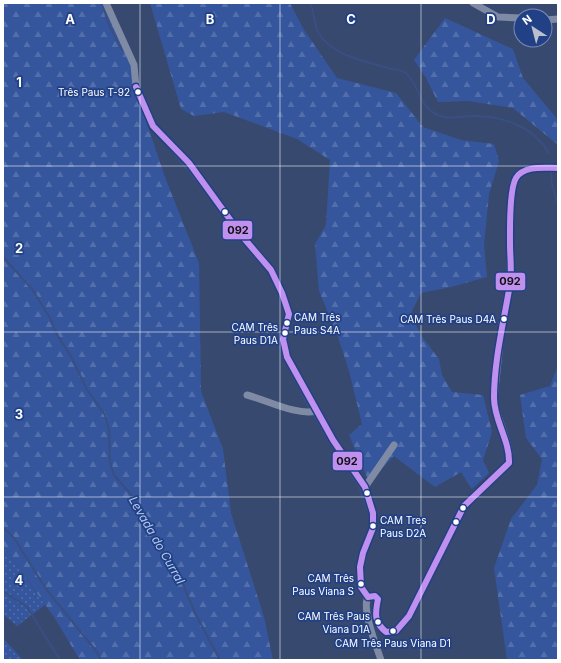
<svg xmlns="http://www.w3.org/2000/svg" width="561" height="663" font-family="Inter,sans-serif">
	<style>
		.grass { fill: url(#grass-dots) }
		.forest { fill: url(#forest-firs) }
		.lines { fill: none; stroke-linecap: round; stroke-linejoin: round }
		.stream { stroke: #394f82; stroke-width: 2 }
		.minor { stroke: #7f8aa5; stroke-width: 7 }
		.bus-1-casing { stroke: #214086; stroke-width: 9 }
		.bus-1 { stroke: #c090ef; stroke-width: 6 }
		.grid { fill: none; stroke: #fff; stroke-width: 1; stroke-opacity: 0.55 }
		.bus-dot { fill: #fff; stroke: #214086; stroke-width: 1.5 }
		.labels { text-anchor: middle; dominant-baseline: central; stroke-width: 3.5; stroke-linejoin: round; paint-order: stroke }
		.bus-label { font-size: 10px; fill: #fff; stroke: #214086; text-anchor: end }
		.water-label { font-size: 12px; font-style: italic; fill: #b5c9f1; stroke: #214086 }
		.grid-label { font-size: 13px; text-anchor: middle; font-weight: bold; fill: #fff; stroke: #214086; stroke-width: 3.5; stroke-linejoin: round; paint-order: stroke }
		.line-badge { stroke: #214086; stroke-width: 1.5 }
		.pale-badge-label { font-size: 11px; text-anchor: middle; font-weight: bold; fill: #111 }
	</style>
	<defs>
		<pattern id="grass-dots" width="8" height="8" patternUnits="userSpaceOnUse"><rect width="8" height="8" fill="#35569c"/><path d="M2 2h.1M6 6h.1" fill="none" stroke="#536fab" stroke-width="1.8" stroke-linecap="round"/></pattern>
		<pattern id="forest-firs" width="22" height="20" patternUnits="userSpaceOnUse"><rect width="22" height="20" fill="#35569c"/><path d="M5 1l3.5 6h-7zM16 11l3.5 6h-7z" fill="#536fab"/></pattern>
	</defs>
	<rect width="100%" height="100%" fill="#38496f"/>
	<!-- grass -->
	<path class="grass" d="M3 546 45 605 17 626 3 614Z
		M3 638 23 660H3Z"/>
	<!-- forest -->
	<path class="forest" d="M3 3H106L134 65 136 87 148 127 165 177 199 263 201 391 223 449 231 513 264 617 273 660H80L54 617 3 546Z
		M150 3H290L304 30 337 78 396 93 423 127 461 140 494 144 499 161 489 194 484 245 487 277 451 287 421 293 410 315 423 338 439 359 442 375 452 392 483 395 492 432 483 460 489 473 472 489 461 472 435 487 394 456 369 482 349 435 362 424 349 371 337 334 319 291 315 244 326 225 330 160 297 139 224 112 194 116 181 109Z
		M445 18 513 49 523 78 558 120V145L513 108 468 101 438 102 426 78 414 60Z
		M558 365 557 660H507L494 568 511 519 537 485 542 459 526 438 520 395 550 386Z"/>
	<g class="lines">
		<!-- stream -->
		<path class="stream" d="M102 3 109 25 122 50
			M310 3C315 12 313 23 318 32 331 56 368 62 392 69 396 70 403 70 406 73 421 87 418 111 444 117 452 119 463 116 471 116 501 115 533 126 549 153
			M153 130 172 151 211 198
			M551 170 552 184 558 205
			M248 249 259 262
			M3 257 32 289 50 318 56 333 72 358 86 388 105 415 109 430 110 462 114 475 135 499 164 553 177 570 195 613 220 660
			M280 338V348L283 355
			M294 377 309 407 333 447 359 486 370 516
			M3 527 14 538 46 589 96 651 101 660
			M3 591 27 607 60 660"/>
		<!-- minor -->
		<path class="minor" d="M106 3 134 65 136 87 153 126 189 163 242 236 271 270 282 293 289 314 283 339 287 357 333 440 365 487 373 513V528L363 553 360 567 361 587 368 597
			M473 3 498 17 521 18
			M545 20 558 19
			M247 395C267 400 297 416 316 411
			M365 487 394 445
			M368 597 375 596 378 599 375 616 379 626 386 632 396 631 409 616 464 506 509 463C512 444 496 419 494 399L502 324 510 282V221L513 183C519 164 542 168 558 168
			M368 597C361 608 377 648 381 660"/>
		<defs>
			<path id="bus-1" d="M136 87 153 126 189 163 242 236 271 270 282 293 289 314 283 339 287 357 333 440 365 487 373 513V528L363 553 360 567 361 587 368 597
				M368 597 375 596 378 599C375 614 374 622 386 632L396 631 409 616 464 506 509 463C510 440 494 421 494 398 494 360 504 321 510 284 512 271 510 257 510 244 510 230 509 189 516 178 524 165 545 168 558 168"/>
		</defs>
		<!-- bus-1 casing -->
		<use href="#bus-1" class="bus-1-casing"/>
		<!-- bus-1 -->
		<use href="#bus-1" class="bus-1"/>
	</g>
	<!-- grid -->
	<path class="grid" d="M140 3V660M280 3V660M421 3V660M3 166H558M3 332H558M3 497H558"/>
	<!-- markers -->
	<g class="bus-dot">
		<circle cx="138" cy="92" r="3.5"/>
		<circle cx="225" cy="212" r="3.5"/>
		<circle cx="504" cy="319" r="3.5"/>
		<circle cx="287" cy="323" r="3.5"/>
		<circle cx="285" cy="333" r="3.5"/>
		<circle cx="367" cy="493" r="3.5"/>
		<circle cx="463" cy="508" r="3.5"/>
		<circle cx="456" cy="522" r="3.5"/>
		<circle cx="373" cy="526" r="3.5"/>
		<circle cx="361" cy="584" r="3.5"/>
		<circle cx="378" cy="622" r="3.5"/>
		<circle cx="393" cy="631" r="3.5"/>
	</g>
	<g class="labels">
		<!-- bus labels -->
		<g class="bus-label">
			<text x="130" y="92">Três Paus T-92</text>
			<text x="294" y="317" text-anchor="start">CAM Três<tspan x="294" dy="13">Paus S4A</tspan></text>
			<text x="496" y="319">CAM Três Paus D4A</text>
			<text x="278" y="327">CAM Três<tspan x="278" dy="13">Paus D1A</tspan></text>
			<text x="380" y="520" text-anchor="start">CAM Tres<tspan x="380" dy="13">Paus D2A</tspan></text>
			<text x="354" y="578">CAM Três<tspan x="354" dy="13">Paus Viana S</tspan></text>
			<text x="370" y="616">CAM Três Paus<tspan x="370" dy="13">Viana D1A</tspan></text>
			<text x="393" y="643" text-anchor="middle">CAM Três Paus Viana D1</text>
		</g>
		<!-- water labels -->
		<g class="water-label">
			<text transform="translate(157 540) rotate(60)">Levada do Curral</text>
		</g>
	</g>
	<g class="grid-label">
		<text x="70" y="24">A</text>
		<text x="210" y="24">B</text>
		<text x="351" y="24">C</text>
		<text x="491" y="24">D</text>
		<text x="19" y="87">1</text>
		<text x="19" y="253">2</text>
		<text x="19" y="419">3</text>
		<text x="19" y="585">4</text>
	</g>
	<g class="line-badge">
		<rect x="222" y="220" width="31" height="20" rx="4" fill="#c090ef"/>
		<rect x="495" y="272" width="31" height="19" rx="4" fill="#c090ef"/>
		<rect x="332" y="451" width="31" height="20" rx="4" fill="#c090ef"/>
	</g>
	<g class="pale-badge-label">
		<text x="238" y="234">092</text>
		<text x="510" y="285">092</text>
		<text x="347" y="465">092</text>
	</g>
	<!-- border -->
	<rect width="561" height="663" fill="none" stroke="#ffffff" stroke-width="8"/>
	<!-- north arrow -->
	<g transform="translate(533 28) rotate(324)"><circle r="19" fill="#214086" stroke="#7a8cb6"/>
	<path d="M0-3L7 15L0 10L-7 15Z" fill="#b9bfcd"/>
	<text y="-6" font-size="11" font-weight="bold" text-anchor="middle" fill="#ffffff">N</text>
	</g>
</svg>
